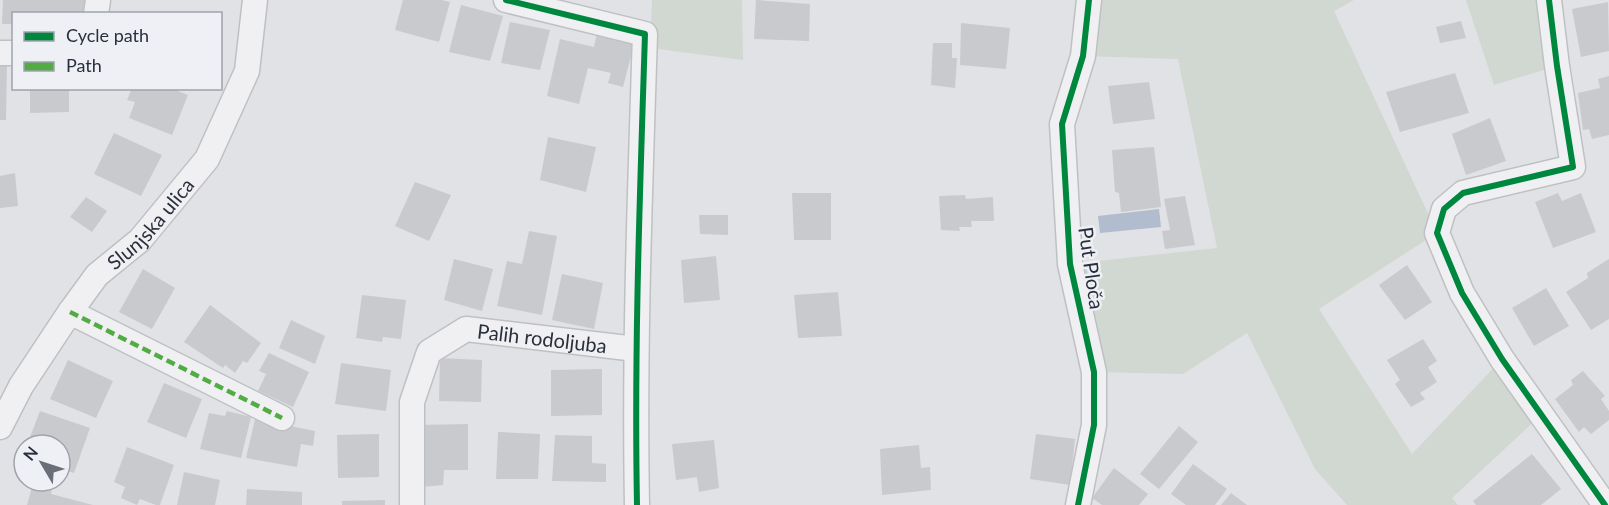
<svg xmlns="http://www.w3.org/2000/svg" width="1609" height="505" font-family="Lato,sans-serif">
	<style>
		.green { fill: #d0d8d1 }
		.water { fill: #b1bccf }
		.building { fill: #c9cacd }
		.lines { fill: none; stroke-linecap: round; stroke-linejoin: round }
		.minor-casing { stroke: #bfc0c3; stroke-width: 27 }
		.minor { stroke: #f0f0f2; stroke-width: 24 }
		.quiet { stroke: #53ab46; stroke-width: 4.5; stroke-dasharray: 9 4.5; stroke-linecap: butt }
		.cycleway-casing { stroke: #eef0f5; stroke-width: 10 }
		.cycleway { stroke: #00873e; stroke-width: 6 }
		.labels { text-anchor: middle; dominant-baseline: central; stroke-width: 5; stroke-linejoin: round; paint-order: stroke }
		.street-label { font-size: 20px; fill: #292f3d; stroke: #eef0f5 }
	</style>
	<rect width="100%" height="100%" fill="#e1e2e5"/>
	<!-- green -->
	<path class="green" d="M652 0H742L743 60 650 48Z
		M1089 0H1354L1334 11 1437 233 1319 309 1412 454 1502 359 1541 415 1452 498 1458 505H1347L1315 469 1247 333 1183 374 1094 372 1070 264 1217 248 1178 59 1083 56Z
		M1466 0H1549L1557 66 1494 85Z"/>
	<!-- water -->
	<path class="water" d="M1159 209 1161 227 1100 233 1098 216Z"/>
	<!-- building -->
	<path class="building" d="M3 0H86L85 14H14V24H2Z
		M403 0H442L450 2 439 42 395 30Z
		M756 0 810 4 809 41 754 39Z
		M1608 2 1609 51 1581 57 1572 9Z
		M461 5 503 16 490 61 449 52Z
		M1461 21 1466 38 1440 43 1436 27Z
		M510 22 550 30 540 70 501 63Z
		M961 23 1010 28 1006 69 960 65Z
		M597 33 635 41 623 87 608 83 611 73 588 68 579 104 547 96 560 39 594 47Z
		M933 43H952V58H957L955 88 931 85Z
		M0 64H7L6 120H0Z
		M1455 73 1469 113 1400 132 1386 92Z
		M1609 76V135L1592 139 1589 129 1583 130 1578 93 1600 88 1598 79Z
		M1149 82 1155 119 1113 124 1108 86Z
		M30 88H69V112L30 113Z
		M132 88H170L188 95 172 135 129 118 135 102 127 100Z
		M1490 118 1506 161 1466 175 1452 134Z
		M114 133 162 155 141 196 94 174Z
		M548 137 596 147 586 192 540 180Z
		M1154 147 1161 207 1121 212 1119 193 1115 192 1112 150Z
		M15 173 18 206 0 208V176Z
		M415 182 451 195 429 241 395 226Z
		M792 193H831V240H794Z
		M1558 193 1562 201 1581 193 1596 232 1553 248 1535 202Z
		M965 195 966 199 993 197 994 221H971L972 227H959L960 231 941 230 939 196Z
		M1185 196 1195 245 1165 249 1162 231 1170 230 1164 199Z
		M86 197 107 211 92 232 70 217Z
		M699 215H728V235L700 234Z
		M529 231 557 236 542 315 497 306 507 261 522 264Z
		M716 256 720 300 684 303 681 260Z
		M454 259 493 269 482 311 444 300Z
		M1609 259V319L1591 330 1566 292 1588 278 1587 273Z
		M1407 265 1432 302 1405 320 1379 285Z
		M143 269 175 288 152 329 119 312Z
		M562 274 603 283 594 329 552 320Z
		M1546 288 1569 326 1534 346 1512 308Z
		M838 292 842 336 798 338 794 295Z
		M362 295 406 300 401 339 383 337 382 342 356 338Z
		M210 305 261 343 247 363 243 361 235 373 225 365 223 368 184 342Z
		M291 320 325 336 315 364 279 348Z
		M1423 339 1437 361 1428 367 1437 382 1420 393 1425 399 1411 407 1395 384 1400 380 1387 360Z
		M269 353 309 372 293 407 258 391 266 374 259 371Z
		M440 358 482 360 481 402 439 401Z
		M68 360 113 381 96 418 50 399Z
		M341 363 391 370 386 411 335 404Z
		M602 369V415L551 416V370Z
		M1583 371 1605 396 1601 399 1609 411V420L1591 434 1584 427 1579 432 1555 399 1573 385 1571 380Z
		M164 383 202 399 186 438 147 422Z
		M40 411 90 428 74 473 60 468V445H27Z
		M227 411 251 417 241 458 200 449 209 413 225 416Z
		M255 419 315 431 313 446 301 444 297 467 246 458Z
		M468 424V470H444L443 485 421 487 420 425Z
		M1179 426 1198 442 1159 489 1140 474Z
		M498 432 540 434 538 479H496Z
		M379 434V477L338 478 337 435Z
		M1036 434 1075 439 1070 485 1030 479Z
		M555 435 592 436V463L606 464V482L552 481Z
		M714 440 719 488 699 492 697 477 676 480 672 444Z
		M919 445 921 468 930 467 931 490 882 495 880 449Z
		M127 447 174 465 160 505H156L140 499 137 505 121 498 125 487 114 482Z
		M1532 454 1561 489 1541 505H1476L1473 501Z
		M1193 464 1227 489 1215 505H1186L1171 494Z
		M1114 468 1148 494 1139 505H1102L1092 498Z
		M184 472 220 480 215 505H177Z
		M33 484 52 489 51 494 93 505H27Z
		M247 489 302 492V505H246Z
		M1231 493 1247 505H1221Z
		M385 500V505H342V501Z"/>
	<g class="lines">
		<defs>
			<g id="minor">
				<path d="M506 0 645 34C640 191 634 348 637 505"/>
				<path d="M1549 0 1557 66 1573 167 1463 193 1444 209 1437 233 1462 293 1502 359 1605 505"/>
				<path d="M96 14 98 0"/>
				<path d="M0 53H14"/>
				<path d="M70 312 282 418"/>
				<path id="s1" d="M0 427 21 386 70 312 97 275 140 240 207 159 247 71 255 0"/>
				<path id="s2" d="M412 505V402L429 352 466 329 636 349"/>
				<path d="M1078 505 1094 425V372L1070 264 1062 124 1083 56 1089 0"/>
			</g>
		</defs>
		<!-- minor casing -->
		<use href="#minor" class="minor-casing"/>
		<!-- minor -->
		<use href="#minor" class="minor"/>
		<!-- quiet -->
		<path class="quiet" d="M70 312 282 418"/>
		<defs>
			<path id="cycleway" d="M506 0 645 34C640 191 634 348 637 505
				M1549 0 1557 66 1573 167 1463 193 1444 209 1437 233 1462 293 1502 359 1605 505
				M1078 505 1094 425V372L1070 264 1062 124 1083 56 1089 0"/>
		</defs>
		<!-- cycleway casing -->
		<use href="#cycleway" class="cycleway-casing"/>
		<!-- cycleway -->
		<use href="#cycleway" class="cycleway"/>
	</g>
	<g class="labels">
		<!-- street labels -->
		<g class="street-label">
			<text stroke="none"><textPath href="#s1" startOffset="255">Slunjska ulica</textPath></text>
			<text transform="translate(1092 268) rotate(82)">Put Ploča</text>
			<text stroke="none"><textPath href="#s2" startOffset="276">Palih rodoljuba</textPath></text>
		</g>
	</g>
	<!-- legend -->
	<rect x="12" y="12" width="210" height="78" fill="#eef0f5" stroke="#9fa3ab" stroke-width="1.5"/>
	<rect x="24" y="32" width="30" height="9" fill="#00873e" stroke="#9fa3ab" stroke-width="1.5"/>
	<text x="66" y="42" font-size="18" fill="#292f3d">Cycle path</text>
	<rect x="24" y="62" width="30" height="9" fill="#53ab46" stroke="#9fa3ab" stroke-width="1.5"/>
	<text x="66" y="72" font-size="18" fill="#292f3d">Path</text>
	<!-- north arrow -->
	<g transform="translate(42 463) rotate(309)"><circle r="28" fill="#eef0f5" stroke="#9fa3ab" stroke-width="1.5"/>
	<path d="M0-4.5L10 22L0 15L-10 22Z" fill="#696e78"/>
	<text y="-9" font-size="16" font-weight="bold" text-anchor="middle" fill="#292f3d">N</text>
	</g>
</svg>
